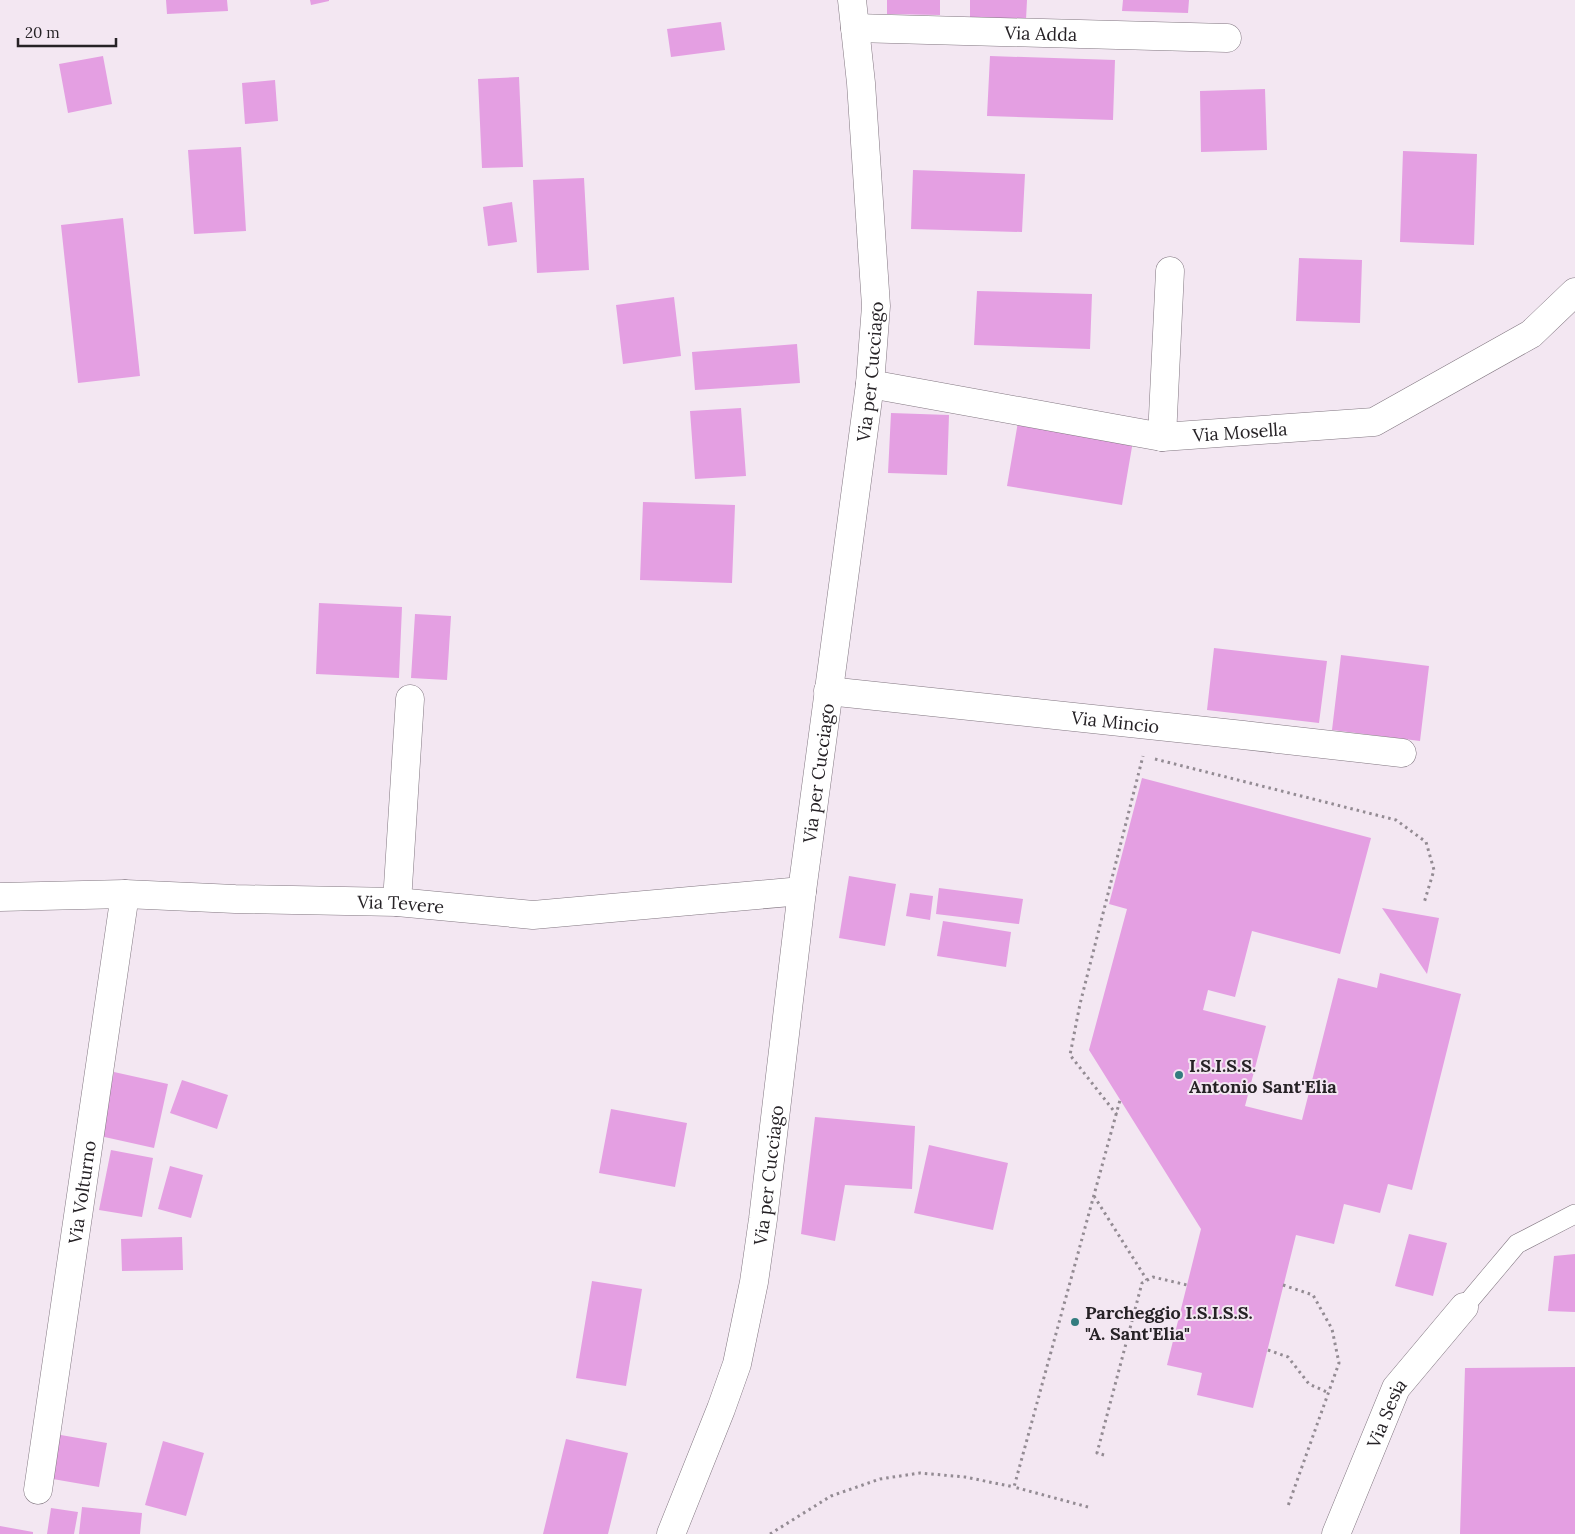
<svg xmlns="http://www.w3.org/2000/svg" width="1575" height="1534" font-family="Lora,serif">
	<style>
		.building { fill: #e49fe2 }
		.lines { fill: none; stroke-linecap: round; stroke-linejoin: round }
		.service-casing { stroke: #827781; stroke-width: 20 }
		.minor-casing { stroke: #827781; stroke-width: 29 }
		.path { stroke: #938b93; stroke-width: 3; stroke-dasharray: 2.5 4; stroke-linecap: butt }
		.service { stroke: #fff; stroke-width: 19 }
		.minor { stroke: #fff; stroke-width: 28 }
		.poi-dot { fill: #337c7f; stroke: #f3e7f2; stroke-width: 2 }
		.labels { text-anchor: middle; dominant-baseline: central; stroke-width: 4; stroke-linejoin: round; paint-order: stroke }
		.street-label { font-size: 18px; fill: #262226; stroke: #f3e7f2 }
		.poi-label { font-size: 18px; font-weight: bold; fill: #262226; stroke: #f3e7f2; text-anchor: start }
	</style>
	<rect width="100%" height="100%" fill="#f3e7f2"/>
	<!-- building -->
	<path class="building" d="M166 0H227L228 11 167 14Z
		M310 0H329V1L311 5Z
		M887 0H940V15L887 14Z
		M970 0H1027L1026 20 970 18Z
		M1123 0H1189L1188 13 1122 11Z
		M721 22 725 50 671 57 667 29Z
		M103 56 112 104 68 113 59 64Z
		M990 56 1115 60 1113 120 987 116Z
		M519 77 523 167 482 168 478 79Z
		M275 80 278 121 245 124 242 83Z
		M1265 89 1267 150 1201 152 1200 91Z
		M241 147 246 231 194 234 188 150Z
		M1403 151 1477 154 1474 245 1400 242Z
		M913 170 1025 174 1022 232 911 229Z
		M584 178 589 270 537 273 533 180Z
		M512 202 517 242 488 246 483 207Z
		M123 218 140 376 78 383 61 225Z
		M1299 258 1362 260 1360 323 1296 321Z
		M977 291 1092 294 1090 349 974 345Z
		M674 297 681 356 623 364 616 305Z
		M797 344 800 383 695 390 692 352Z
		M741 408 746 476 695 479 690 411Z
		M891 413 949 415 947 475 888 473Z
		M1018 422 1133 441 1122 505 1007 486Z
		M643 502 735 505 732 583 640 580Z
		M319 603 402 607 399 678 316 674Z
		M415 614 451 616 447 680 411 678Z
		M1214 648 1327 661 1319 723 1207 710Z
		M1341 655 1429 666 1420 741 1332 730Z
		M1142 778 1371 838 1340 954 1252 931 1235 997 1208 990 1203 1010 1266 1026 1245 1106 1302 1120 1338 978 1377 988 1380 973 1461 994 1412 1190 1388 1184 1380 1213 1344 1204 1334 1244 1296 1235 1253 1408 1197 1395 1202 1373 1167 1365 1201 1229 1089 1050 1127 909 1109 904Z
		M849 876 896 884 885 946 839 938Z
		M939 888 1023 899 1019 924 936 914Z
		M910 893 933 896 930 920 906 916Z
		M1382 908 1439 918 1427 974Z
		M943 921 1011 932 1006 967 937 956Z
		M114 1072 168 1084 154 1148 100 1136Z
		M182 1080 228 1095 217 1129 170 1113Z
		M611 1109 687 1123 675 1187 599 1173Z
		M815 1117 915 1126 912 1189 845 1185 835 1241 801 1234Z
		M929 1145 1008 1163 993 1230 914 1213Z
		M111 1150 153 1158 142 1217 99 1210Z
		M170 1166 203 1175 191 1218 158 1209Z
		M1409 1234 1447 1243 1433 1296 1395 1286Z
		M182 1237 183 1270 122 1271 121 1239Z
		M1575 1254V1312L1548 1311 1554 1256Z
		M592 1281 642 1289 626 1386 576 1378Z
		M1575 1367V1534H1460L1465 1368Z
		M55 1434 107 1443 99 1487 47 1478Z
		M566 1439 628 1453 608 1534H543Z
		M163 1441 204 1453 186 1516 145 1505Z
		M82 1507 142 1513 140 1534H79Z
		M51 1508 78 1512 74 1534H47Z
		M0 1526 33 1532V1534H0Z"/>
	<g class="lines">
		<defs>
			<path id="service" d="M1464 1307 1517 1244 1575 1214"/>
			<g id="minor">
				<path id="s1" d="M855 28 1227 38"/>
				<path id="s2" d="M870 384 1162 437 1374 422 1531 334 1575 292"/>
				<path d="M1162 437 1170 271"/>
				<path id="s3" d="M828 691 1243 735 1402 753"/>
				<path id="s4" d="M0 897 125 894 235 899 397 902 533 915 802 891"/>
				<path d="M397 902 410 699"/>
				<path id="s5" d="M38 1490 125 894"/>
				<path id="s6" d="M671 1534 721 1409 737 1364 754 1282 763 1219 802 891 870 384 876 306 861 83 852 0"/>
				<path id="s7" d="M1336 1534 1396 1388 1464 1307"/>
			</g>
		</defs>
		<!-- service casing -->
		<use href="#service" class="service-casing"/>
		<!-- minor casing -->
		<use href="#minor" class="minor-casing"/>
		<!-- path -->
		<path class="path" d="M1155 759 1396 820 1426 842 1434 870 1424 903
			M1117 1115 1070 1055 1080 1004 1143 756
			M1094 1196 1147 1280
			M1283 1285 1313 1295 1332 1329 1339 1363 1288 1506
			M1268 1350 1288 1357 1309 1384 1329 1393
			M1104 1455 1097 1453 1142 1283 1153 1277 1187 1285
			M1088 1507 1014 1487 1120 1100
			M770 1534 831 1496 880 1479 920 1473 965 1477 1014 1487"/>
		<!-- service -->
		<use href="#service" class="service"/>
		<!-- minor -->
		<use href="#minor" class="minor"/>
	</g>
	<!-- markers -->
	<g class="poi-dot">
		<circle cx="1179" cy="1075" r="5"/>
		<circle cx="1075" cy="1322" r="5"/>
	</g>
	<g class="labels">
		<!-- street labels -->
		<g class="street-label">
			<text stroke="none"><textPath href="#s1" startOffset="186">Via Adda</textPath></text>
			<text stroke="none"><textPath href="#s6" startOffset="1184">Via per Cucciago</textPath></text>
			<text stroke="none"><textPath href="#s2" startOffset="375">Via Mosella</textPath></text>
			<text stroke="none"><textPath href="#s3" startOffset="289">Via Mincio</textPath></text>
			<text stroke="none"><textPath href="#s6" startOffset="779">Via per Cucciago</textPath></text>
			<text stroke="none"><textPath href="#s4" startOffset="401">Via Tevere</textPath></text>
			<text stroke="none"><textPath href="#s6" startOffset="374">Via per Cucciago</textPath></text>
			<text stroke="none"><textPath href="#s5" startOffset="301">Via Volturno</textPath></text>
			<text stroke="none"><textPath href="#s7" startOffset="131">Via Sesia</textPath></text>
		</g>
		<!-- poi labels -->
		<g class="poi-label">
			<text x="1189" y="1065">I.S.I.S.S.<tspan x="1189" dy="21">Antonio Sant'Elia</tspan></text>
			<text x="1085" y="1312">Parcheggio I.S.I.S.S.<tspan x="1085" dy="21">"A. Sant'Elia"</tspan></text>
		</g>
	</g>
	<!-- scale -->
	<path d="M18 38v8h98v-8" fill="none" stroke="#262226" stroke-width="2.5"/>
	<text x="25" y="38" font-size="15" fill="#262226" stroke="#f3e7f2" stroke-width="4" paint-order="stroke">20 m</text>
</svg>
